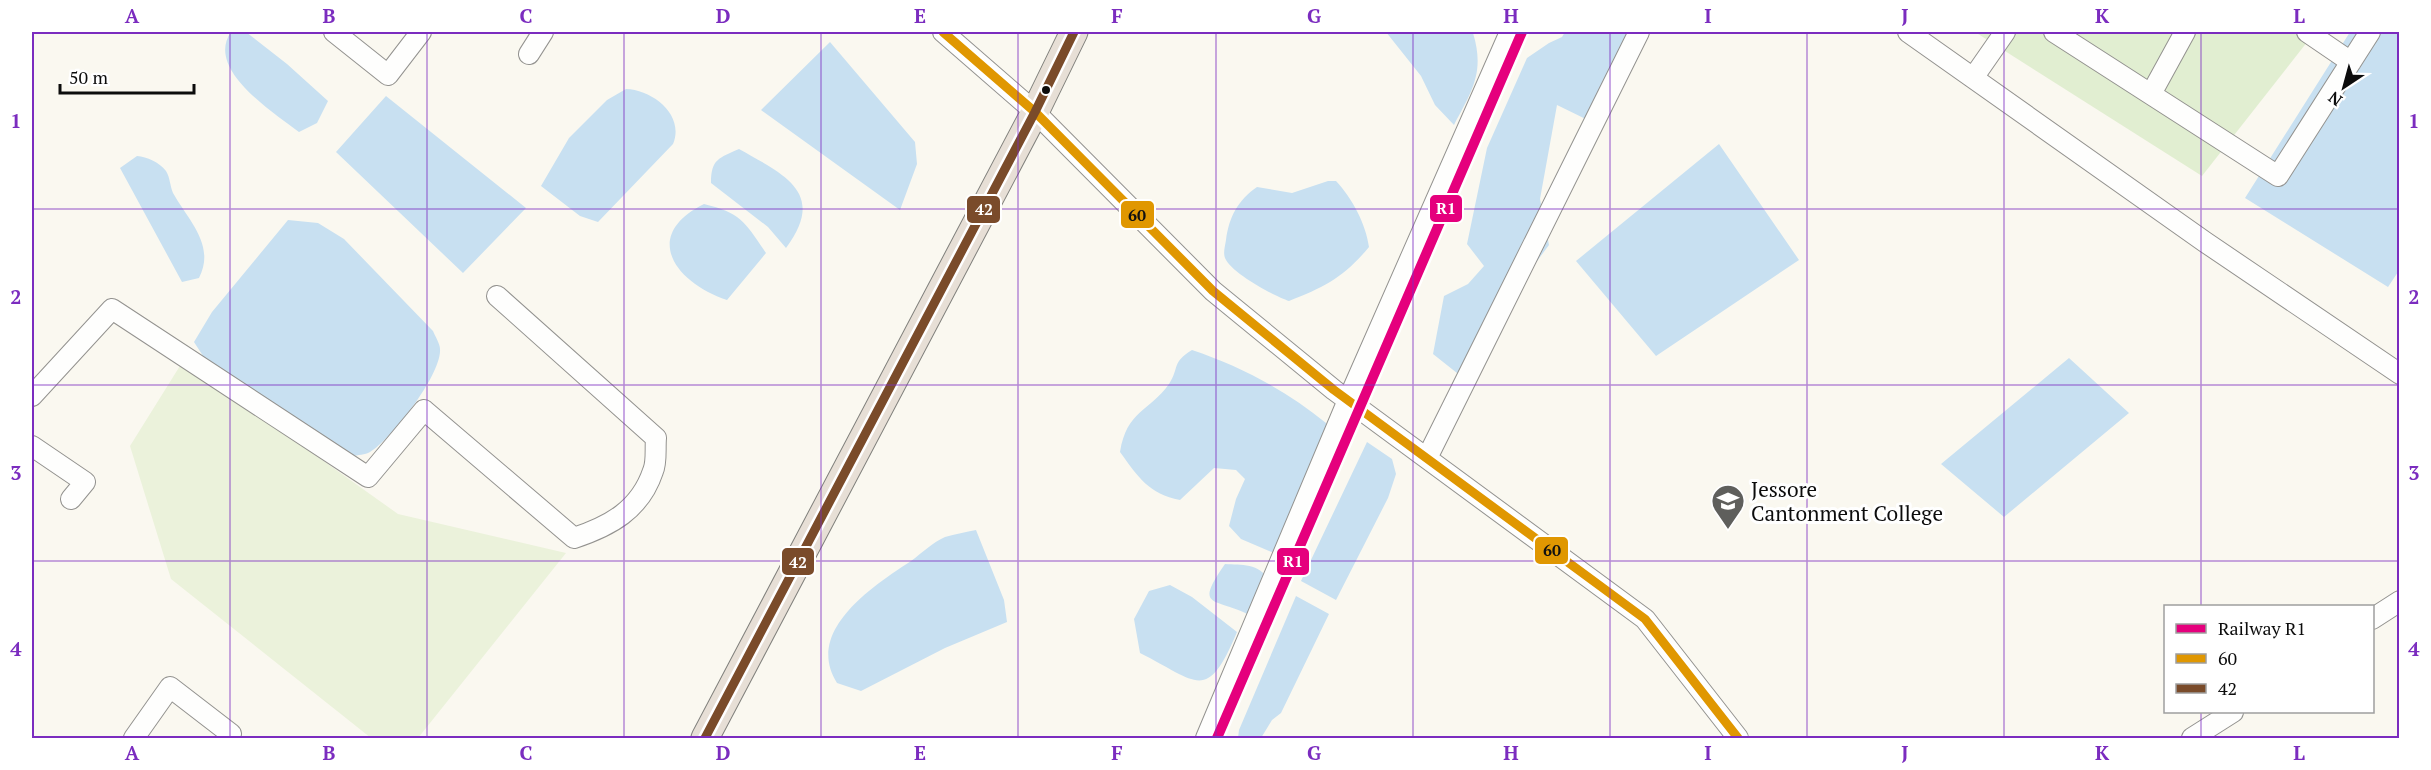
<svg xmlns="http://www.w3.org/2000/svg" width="2431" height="770" font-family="'PT Serif',serif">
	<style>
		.green { fill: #e1eed1 }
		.pitch { fill: #ebf2db }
		.water { fill: #c8e0f1 }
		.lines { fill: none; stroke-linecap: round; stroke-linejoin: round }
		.minor-casing { stroke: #93928f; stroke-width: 22 }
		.highway-casing { stroke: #80807c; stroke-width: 29 }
		.minor { stroke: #fefefd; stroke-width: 20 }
		.highway { stroke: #e7dfd6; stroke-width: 27 }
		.bus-1-casing { stroke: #fff; stroke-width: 14 }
		.bus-2-casing { stroke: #fff; stroke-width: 14 }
		.bus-1 { stroke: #e09701; stroke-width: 9 }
		.bus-2 { stroke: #7a4b2a; stroke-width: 9 }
		.rail-1-casing { stroke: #fff; stroke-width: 15 }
		.rail-1 { stroke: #e5007d; stroke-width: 10 }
		.grid { fill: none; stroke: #7b2cbf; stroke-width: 1.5; stroke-opacity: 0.55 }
		.bus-dot { fill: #0c0c0c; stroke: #fff; stroke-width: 2 }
		.labels { text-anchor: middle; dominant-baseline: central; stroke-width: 6; stroke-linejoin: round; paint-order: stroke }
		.poi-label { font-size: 21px; fill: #0c0c0c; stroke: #fff; text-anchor: start }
		.line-badge { stroke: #fff; stroke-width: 2 }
		.badge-label { font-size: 16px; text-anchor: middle; font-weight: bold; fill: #fff }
		.pale-badge-label { font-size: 16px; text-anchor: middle; font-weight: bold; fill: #111 }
		.neatline { fill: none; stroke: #7b2cbf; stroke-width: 2 }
		.grid-label { font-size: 20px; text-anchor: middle; font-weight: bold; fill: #7b2cbf }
	</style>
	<rect width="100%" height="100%" fill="#faf8f0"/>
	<!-- green -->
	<path class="green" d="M1975 32H2315L2202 176Z"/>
	<!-- pitch -->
	<path class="pitch" d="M183 361 398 514 566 553 418 738H371L171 579 130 446Z"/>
	<!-- water -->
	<path class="water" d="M231 32H246L287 64 328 101 317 123 299 132C273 112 205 69 231 32Z
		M1386 32 1473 33C1485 72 1472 91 1454 125L1435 105 1421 76Z
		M1565 32H1649L1608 118 1600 126 1557 105 1540 199 1549 245 1520 284 1462 377 1433 354 1444 296 1468 284 1484 266 1467 244 1487 148 1527 58 1549 43 1562 37Z
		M2350 32H2399L2400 269 2388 287 2245 198Z
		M830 42 915 142 917 164 900 210 761 110Z
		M626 89C653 90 685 115 673 144L598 222 580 216 541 186 569 138 607 100Z
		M386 96 526 208 463 273 336 152Z
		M1719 144 1799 260 1656 356 1576 261Z
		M739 149C785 175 827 193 786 248L768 227 711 183C711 159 719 158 739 149Z
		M137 156C147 157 159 162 166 171 170 177 170 186 173 193 188 220 216 245 199 278L182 282 120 168Z
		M1328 181H1336C1352 198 1366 224 1369 247 1344 277 1325 287 1289 301 1274 296 1231 273 1225 258 1223 253 1225 246 1226 240 1229 217 1238 200 1257 187L1292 193Z
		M704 204C741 213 745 222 766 253L727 300C676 283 640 236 704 204Z
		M288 220 318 223 344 239 433 331C435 336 440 344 440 349 442 374 391 440 370 452 365 455 358 455 352 456L205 359 194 342 212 312Z
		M1192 350C1240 366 1287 391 1326 423V436L1274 553 1241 539 1229 526 1236 499 1245 479 1236 470 1214 468 1180 500C1149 494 1138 477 1120 452 1127 410 1149 412 1169 384 1180 367 1171 363 1192 350Z
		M2069 358 2129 413 2004 517 1941 464Z
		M1367 442 1392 459 1396 474 1388 498 1336 600 1301 581Z
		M976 530 1004 600 1007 622 945 648 861 691 837 683C804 631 873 586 911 561 922 553 933 542 945 537 955 534 966 532 976 530Z
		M1225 564C1241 565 1260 563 1268 580L1249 615C1215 597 1193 610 1225 564Z
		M1170 585 1192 597 1237 632C1207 704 1198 682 1140 653L1134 619 1149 591Z
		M1296 596 1329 614 1281 713 1272 720 1261 738H1238L1239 730Z"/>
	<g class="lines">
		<defs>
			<path id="minor" d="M334 32 388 75 421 32
				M943 32 1035 112 1213 291 1334 390 1645 619 1738 738
				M1908 32 2205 242 2400 374
				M2054 32 2278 176 2370 32
				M2307 32 2351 62
				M529 54 543 32
				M1973 78 2005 32
				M2151 94 2185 32
				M32 396 112 309 368 477 424 410 574 538C610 526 640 510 653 471 657 462 655 449 656 438L497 296
				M32 446 85 482 71 499
				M1427 458 1639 32
				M2372 619 2400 601
				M134 738 170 687 231 734 228 738
				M1206 738 1348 400 1510 32
				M2192 738 2233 712"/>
			<path id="highway" d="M705 738 1035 112 1074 32"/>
		</defs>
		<!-- minor casing -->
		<use href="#minor" class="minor-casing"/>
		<!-- highway casing -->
		<use href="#highway" class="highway-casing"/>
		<!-- minor -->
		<use href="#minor" class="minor"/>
		<!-- highway -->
		<use href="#highway" class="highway"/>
		<defs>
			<path id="bus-1" d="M943 32 1035 112 1213 291 1334 390 1645 619 1738 738"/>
			<path id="bus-2" d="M705 738 1035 112 1074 32"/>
		</defs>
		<!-- bus-1 casing -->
		<use href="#bus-1" class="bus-1-casing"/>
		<!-- bus-2 casing -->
		<use href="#bus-2" class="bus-2-casing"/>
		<!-- bus-1 -->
		<use href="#bus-1" class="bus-1"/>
		<!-- bus-2 -->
		<use href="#bus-2" class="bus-2"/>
		<defs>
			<path id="rail-1" d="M1217 738 1522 32"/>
		</defs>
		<!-- rail-1 casing -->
		<use href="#rail-1" class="rail-1-casing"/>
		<!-- rail-1 -->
		<use href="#rail-1" class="rail-1"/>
	</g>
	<!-- grid -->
	<path class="grid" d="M230 32V738M427 32V738M624 32V738M821 32V738M1018 32V738M1216 32V738M1413 32V738M1610 32V738M1807 32V738M2004 32V738M2201 32V606M32 209H2400M32 385H2400M32 561H2400M2201 712V738"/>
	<!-- icons -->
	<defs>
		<symbol id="university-pin" viewBox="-11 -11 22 30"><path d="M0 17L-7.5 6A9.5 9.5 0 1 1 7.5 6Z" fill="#5f5f5c" stroke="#fff"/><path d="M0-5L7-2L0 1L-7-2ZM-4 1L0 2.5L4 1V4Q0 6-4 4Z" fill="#fff"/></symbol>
	</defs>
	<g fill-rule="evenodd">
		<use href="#university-pin" x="1709" y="482" width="38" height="52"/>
	</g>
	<!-- markers -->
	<circle class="bus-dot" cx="1046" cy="90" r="5"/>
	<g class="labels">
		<!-- poi labels -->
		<g class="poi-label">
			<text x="1751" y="489">Jessore<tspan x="1751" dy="24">Cantonment College</tspan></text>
		</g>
	</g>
	<g class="line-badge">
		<rect x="1429" y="194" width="34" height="29" rx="6" fill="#e5007d"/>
		<rect x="966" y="195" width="35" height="29" rx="6" fill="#7a4b2a"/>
		<rect x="1120" y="200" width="35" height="29" rx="6" fill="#e09701"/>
		<rect x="1534" y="536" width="35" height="29" rx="6" fill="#e09701"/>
		<rect x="1276" y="547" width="34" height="29" rx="6" fill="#e5007d"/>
		<rect x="781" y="547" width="34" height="29" rx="6" fill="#7a4b2a"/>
	</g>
	<g class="badge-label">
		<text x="1446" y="214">R1</text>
		<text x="984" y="215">42</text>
		<text x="1293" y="567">R1</text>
		<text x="798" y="568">42</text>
	</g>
	<g class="pale-badge-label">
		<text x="1137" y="221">60</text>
		<text x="1552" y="556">60</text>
	</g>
	<!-- border -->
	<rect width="2431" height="770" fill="none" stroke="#ffffff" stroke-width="66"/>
	<!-- legend -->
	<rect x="2164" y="605" width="210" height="108" fill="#ffffff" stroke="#9e9e9e" stroke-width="1.5"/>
	<rect x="2176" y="624" width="30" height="9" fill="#e5007d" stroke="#9e9e9e" stroke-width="1.5"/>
	<text x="2218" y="635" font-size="18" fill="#0c0c0c">Railway R1</text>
	<rect x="2176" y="654" width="30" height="9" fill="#e09701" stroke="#9e9e9e" stroke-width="1.5"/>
	<text x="2218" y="665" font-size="18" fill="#0c0c0c">60</text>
	<rect x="2176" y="684" width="30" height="9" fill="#7a4b2a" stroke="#9e9e9e" stroke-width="1.5"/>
	<text x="2218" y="695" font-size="18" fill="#0c0c0c">42</text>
	<!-- north arrow -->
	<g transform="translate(2344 87) rotate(216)" stroke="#ffffff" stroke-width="4.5" paint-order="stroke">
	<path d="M0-4.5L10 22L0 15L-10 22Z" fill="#0c0c0c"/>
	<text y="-9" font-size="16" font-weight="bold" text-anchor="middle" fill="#0c0c0c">N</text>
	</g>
	<!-- scale -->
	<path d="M60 84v9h134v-9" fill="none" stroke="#0c0c0c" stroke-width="3"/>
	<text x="69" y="84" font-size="18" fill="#0c0c0c" stroke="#ffffff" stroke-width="4.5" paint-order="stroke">50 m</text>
	<rect x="33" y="33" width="2365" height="704" class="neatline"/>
	<g class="grid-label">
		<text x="132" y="23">A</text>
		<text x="329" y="23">B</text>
		<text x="526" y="23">C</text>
		<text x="723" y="23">D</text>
		<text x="920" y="23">E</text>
		<text x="1117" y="23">F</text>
		<text x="1314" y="23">G</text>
		<text x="1511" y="23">H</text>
		<text x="1708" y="23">I</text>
		<text x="1905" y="23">J</text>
		<text x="2102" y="23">K</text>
		<text x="2299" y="23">L</text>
		<text x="16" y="128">1</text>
		<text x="2414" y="128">1</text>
		<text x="16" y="304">2</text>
		<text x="2414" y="304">2</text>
		<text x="16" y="480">3</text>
		<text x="2414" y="480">3</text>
		<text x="16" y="656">4</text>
		<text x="2414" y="656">4</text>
		<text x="132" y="760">A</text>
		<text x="329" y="760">B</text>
		<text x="526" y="760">C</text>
		<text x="723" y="760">D</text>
		<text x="920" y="760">E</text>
		<text x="1117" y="760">F</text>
		<text x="1314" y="760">G</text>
		<text x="1511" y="760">H</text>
		<text x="1708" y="760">I</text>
		<text x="1905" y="760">J</text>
		<text x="2102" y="760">K</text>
		<text x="2299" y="760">L</text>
	</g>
</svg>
